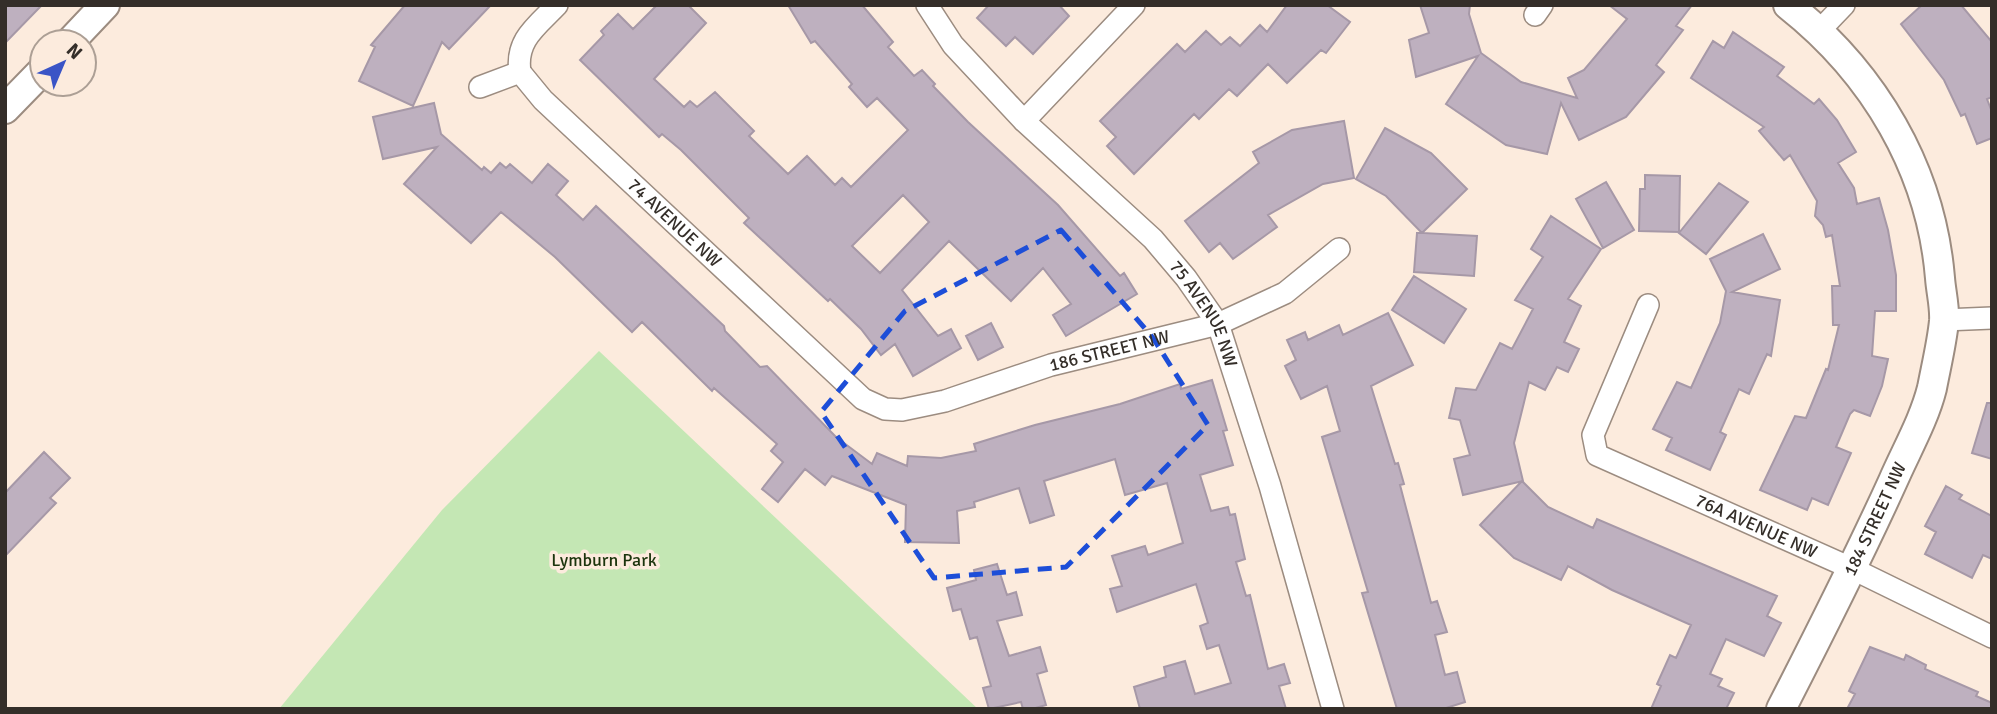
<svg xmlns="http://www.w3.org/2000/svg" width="1997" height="714" font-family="Signika,sans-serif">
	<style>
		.green { fill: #c4e7b4 }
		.building { fill: #beb0bf; stroke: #a698a7; stroke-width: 2; fill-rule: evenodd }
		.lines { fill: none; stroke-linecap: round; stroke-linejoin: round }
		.minor-casing { stroke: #9c8c80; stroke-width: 24 }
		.tertiary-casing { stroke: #9c8c80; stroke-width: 32 }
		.minor { stroke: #fff; stroke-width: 21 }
		.tertiary { stroke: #fff; stroke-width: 28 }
		.marked { fill: none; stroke: #1d4ed8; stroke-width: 5; stroke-dasharray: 14 9; stroke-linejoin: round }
		.labels { text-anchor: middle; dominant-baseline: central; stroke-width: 7; stroke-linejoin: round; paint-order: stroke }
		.street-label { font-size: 18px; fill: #342e29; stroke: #fcebdd }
		.park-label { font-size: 18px; fill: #1b340c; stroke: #fcebdd }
	</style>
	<rect width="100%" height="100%" fill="#fcebdd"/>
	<!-- green -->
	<path class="green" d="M599 351 978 709H279L442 510Z"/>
	<!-- building -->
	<path class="building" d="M5 5H42L5 43Z
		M405 5H491L449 49 442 42 413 106 359 81 375 47 371 45Z
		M657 5H688L706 23 654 79 684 107 690 101 697 107 715 92 754 131 749 136 788 174 807 156 835 185 842 178 851 187 908 130 877 98 867 107 849 87 852 84 815 41 811 43 788 5H862L893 42 888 47 914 76 922 70 935 84 933 86 968 122 1058 205 1120 276 1124 273 1137 294 1066 336 1053 315 1071 304 1043 268 1011 301 949 241 902 290 938 336 951 329 961 348 913 376 895 344 881 355 861 329 830 299 828 301 744 223 749 218 681 150 662 134 659 137 580 60 604 35 601 31 618 14 633 29ZM903 195 929 222 880 273 852 246Z
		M989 5H1059L1069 16 1033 54 1015 37 1006 46 977 18Z
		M1287 5H1327L1350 22 1326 53 1321 50 1287 83 1268 64 1237 96 1229 89 1199 119 1194 114 1134 174 1107 146 1116 137 1100 121 1177 44 1185 52 1206 31 1221 45 1230 37 1240 46 1260 25 1267 32Z
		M1420 5H1470L1469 14 1481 53 1521 82 1577 98 1568 78 1584 70 1627 19 1609 5H1692L1676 26 1683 30 1656 65 1664 72 1626 117 1579 140 1561 103 1547 154 1506 145 1446 104 1478 56 1416 77 1409 40 1429 33Z
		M1922 5H1961L1992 42V97L1987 99 1992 112V138L1977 144 1965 114 1961 116 1944 80 1901 24Z
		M1733 32 1784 67 1777 76 1814 104 1819 99 1837 120 1856 152 1838 163 1854 188 1857 204 1879 198 1888 230 1896 275V311H1875L1872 356 1888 359 1882 386 1870 416 1854 410 1850 414 1836 447 1851 453 1828 505 1812 498 1807 510 1760 490 1795 416 1806 418 1826 369 1828 370 1839 325H1833L1832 286H1840L1832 235 1826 237 1823 225 1815 216 1817 201 1790 155 1784 160 1759 131 1764 127 1691 78 1713 41 1724 48Z
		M434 103 441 134 482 170 484 167 491 173 500 163 506 168 510 164 532 183 548 164 568 181 556 195 583 220 596 206 724 326 725 331 760 367 767 366 836 437 872 464 877 453 907 466 908 456 941 458 976 451 974 444 1035 425 1120 404 1180 384 1181 389 1212 380 1227 430 1223 431 1233 465 1200 475 1211 511 1228 507 1230 515 1235 514 1245 559 1236 562 1246 596 1250 595 1268 669 1284 664 1290 683 1279 686 1286 709H1140L1134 687 1166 677 1164 667 1185 661 1195 694 1231 683 1219 645 1207 649 1200 626 1208 623 1196 584 1117 612 1110 589 1122 586 1112 556 1145 546 1148 555 1183 543 1167 483 1125 495 1115 459 1044 481 1054 515 1030 523 1019 488 974 502 975 507 957 511 959 543 905 542 906 505 832 476 825 485 805 469 778 502 762 489 783 462 771 451 777 444 714 388 712 391 642 322 632 332 555 257 501 212 471 243 404 184 437 147 383 159 373 117Z
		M1344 121 1354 178 1323 184 1268 215 1277 227 1233 259 1220 243 1209 252 1185 221 1259 163 1253 152 1292 130Z
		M1385 128 1431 153 1467 189 1422 233 1477 236 1474 276 1414 272 1417 233H1422L1386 196 1356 179Z
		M1645 175 1680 176 1679 232 1639 231 1640 189H1645Z
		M1606 182 1634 230 1603 248 1576 199Z
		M1719 183 1748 202 1706 254 1679 233Z
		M1551 216 1601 249 1568 299 1581 306 1564 342 1579 349 1568 372 1557 367 1545 390 1529 382 1514 443 1523 481 1463 495 1454 459 1470 455 1460 420 1449 418 1456 388 1476 390 1500 343 1512 349 1533 309 1515 300 1543 257 1531 249Z
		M1763 234 1780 269 1732 292 1780 300 1771 356 1767 354 1749 394 1739 389 1720 432 1726 435 1710 470 1666 450 1672 438 1653 429 1677 382 1691 388 1720 323 1726 291 1710 259Z
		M1414 276 1466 309 1444 343 1392 310Z
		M1388 313 1413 365 1371 386 1395 464 1398 463 1404 484 1400 485 1431 603 1437 601 1447 632 1435 635 1445 675 1457 672 1465 702 1443 709H1397L1362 593 1368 592 1322 437 1340 431 1327 386 1301 399 1285 366 1296 360 1287 340 1305 332 1308 340 1339 325 1343 335Z
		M991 323 1003 347 978 360 966 336Z
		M1987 403H1992V459L1972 453Z
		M44 452 70 478 50 498 56 503 5 556V493Z
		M1522 481 1548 507 1593 528 1597 519 1777 596 1767 616 1781 623 1764 656 1726 639 1710 674 1722 679 1718 686 1734 693 1726 709H1651L1661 686 1657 684 1670 655 1676 658 1691 625 1612 590 1568 566 1561 580 1514 558 1480 525Z
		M1946 486 1962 495 1959 499 1992 516V559L1983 555 1972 578 1925 554 1936 532 1925 526Z
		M997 564 1007 595 1016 592 1022 615 997 621 1009 656 1040 647 1047 671 1037 674 1046 705 1032 709H1023L1021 702 989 709 983 688 991 686 977 637 970 639 961 609 953 611 947 588 976 580 974 570Z
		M1870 647 1904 660 1906 655 1926 665 1925 669 1978 692 1976 696 1992 703V709H1847L1855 694 1849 691Z"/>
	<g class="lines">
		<defs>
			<g id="minor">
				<path id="s1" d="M927 5 953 45 1024 121 1153 239 1186 278 1218 324 1270 486 1333 709"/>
				<path d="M1535 15 1542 5"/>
				<path d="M1820 30 1844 5"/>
				<path d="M520 72C515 40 537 26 557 5"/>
				<path id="s2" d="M480 87 520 72 543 100 863 399 885 409 902 410 945 401 1051 365 1218 324 1285 293 1339 249"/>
				<path d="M1024 121 1134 5"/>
				<path id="s3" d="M1648 305 1593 435 1597 455 1853 569 1992 637"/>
				<path d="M1944 320 1992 318"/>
			</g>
			<g id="tertiary">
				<path d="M70 42 105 5"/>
				<path d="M5 109 42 71"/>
				<path id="s4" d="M1781 709C1820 633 1858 558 1893 481 1906 451 1924 420 1932 388 1936 367 1942 342 1944 321 1945 307 1941 292 1940 278 1931 169 1874 73 1788 5"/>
			</g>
		</defs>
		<!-- minor casing -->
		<use href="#minor" class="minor-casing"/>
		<!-- tertiary casing -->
		<use href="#tertiary" class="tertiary-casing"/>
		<!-- minor -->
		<use href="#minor" class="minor"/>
		<!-- tertiary -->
		<use href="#tertiary" class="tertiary"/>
	</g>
	<!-- marked area -->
	<path class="marked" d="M1061 230 1153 338 1208 425 1066 567 934 578 821 412 905 311Z"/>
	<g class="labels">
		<!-- street labels -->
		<g class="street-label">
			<text stroke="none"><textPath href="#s2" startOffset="259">74 AVENUE NW</textPath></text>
			<text stroke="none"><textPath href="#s1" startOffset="418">75 AVENUE NW</textPath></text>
			<text stroke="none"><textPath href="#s2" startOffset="774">186 STREET NW</textPath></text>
			<text stroke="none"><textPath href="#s4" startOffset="212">184 STREET NW</textPath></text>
			<text stroke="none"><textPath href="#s3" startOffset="336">76A AVENUE NW</textPath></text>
		</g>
		<!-- park labels -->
		<g class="park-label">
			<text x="604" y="560">Lymburn Park</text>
		</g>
	</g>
	<!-- border -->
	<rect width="1997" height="714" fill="none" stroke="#342e29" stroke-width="14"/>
	<!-- north arrow -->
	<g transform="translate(63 63) rotate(44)"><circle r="33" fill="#fcebdd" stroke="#ac9f95" stroke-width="2"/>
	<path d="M0-5L12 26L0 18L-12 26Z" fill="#3a54c6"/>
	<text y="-10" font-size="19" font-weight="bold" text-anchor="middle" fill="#342e29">N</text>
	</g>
</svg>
